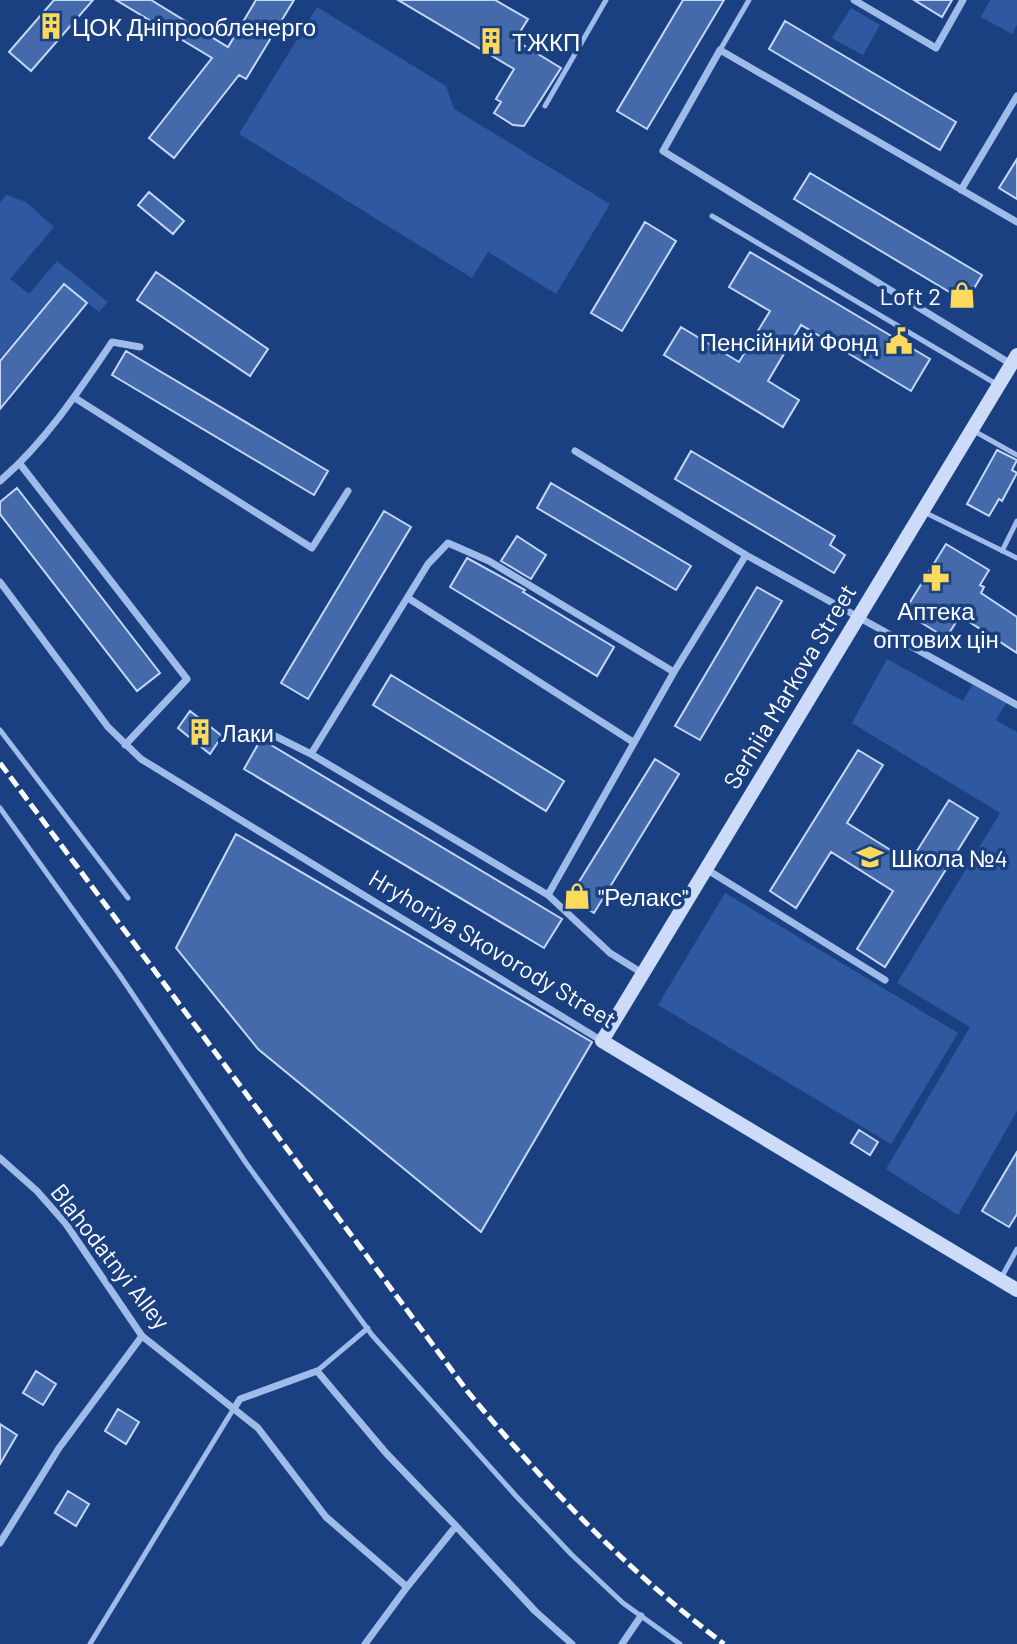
<svg xmlns="http://www.w3.org/2000/svg" width="1017" height="1644" font-family="Barlow,sans-serif">
	<style>
		.green { fill: #2e59a0 }
		.building { fill: #446aab; stroke: #c4d7f8; stroke-width: 2 }
		.lines { fill: none; stroke-linecap: round; stroke-linejoin: round }
		.lane { stroke: #9fbbea; stroke-width: 5 }
		.street { stroke: #9fbbea; stroke-width: 7 }
		.secondary { stroke: #cbdbf8; stroke-width: 14 }
		.rail { stroke: #fff; stroke-width: 5; stroke-dasharray: 12 5; stroke-linecap: butt }
		.labels { text-anchor: middle; dominant-baseline: central; stroke-width: 7; stroke-linejoin: round; paint-order: stroke }
		.poi-label { font-size: 24px; fill: #fff; stroke: #1b4081; text-anchor: start }
		.street-label { font-size: 24px; fill: #fff; stroke: #1b4081 }
	</style>
	<rect width="100%" height="100%" fill="#1b4081"/>
	<!-- green -->
	<path class="green" d="M990 0H1017V25L1012 34 981 17Z
		M317 7 446 86 454 109 610 204 556 294 488 252 472 278 239 134Z
		M851 8 880 25 863 55 832 38Z
		M6 195 26 202 54 227 10 279 29 294 57 261 108 302 99 312 63 283 0 358V203Z
		M887 659 963 701 974 682 1008 700 996 720 1017 732V1111L958 1215 886 1169 970 1027 897 983 1000 813 852 723Z
		M725 893 958 1033 891 1144 658 1005Z"/>
	<!-- building -->
	<path class="building" d="M54 0H93L31 71 9 52Z
		M116 0H151L228 47 256 0H294L246 79 239 75 174 158 149 138 212 58Z
		M398 0H495L528 19 515 40 561 68 524 126 513 125 494 113 501 102 496 99 514 69Z
		M683 0H724L647 129 617 111Z
		M914 0H952L942 17Z
		M785 21 956 122 940 150 769 49Z
		M1017 159V199L999 188Z
		M810 173 982 275 966 302 794 199Z
		M149 192 184 221 173 234 138 205Z
		M645 222 676 241 622 331 591 313Z
		M750 252 930 359 911 391 801 325 768 381 799 400 783 427 664 355 681 327 739 362 770 311 729 287Z
		M156 272 268 349 250 376 137 300Z
		M64 284 87 303 0 409V361Z
		M126 351 328 471 314 495 112 375Z
		M997 450 1017 460 1012 470 1017 473 1002 501 999 499 989 516 967 504Z
		M691 451 835 536 830 545 845 555 834 573 675 479Z
		M551 483 691 566 676 590 537 508Z
		M17 488 160 673 137 691 0 514V502Z
		M384 511 411 527 308 699 281 683Z
		M517 536 546 555 531 579 501 561Z
		M946 544 989 570 980 585 984 587 981 593 1017 617V653L960 616 946 638 904 612Z
		M467 558 525 590 523 592 614 647 597 676 450 587Z
		M757 587 782 601 700 740 675 726Z
		M391 675 564 781 546 811 373 705Z
		M190 711 222 736 210 754 178 728Z
		M261 739 562 919 544 948 244 769Z
		M858 750 883 765 847 823 910 862 949 800 978 818 885 967 857 949 893 891 831 852 796 908 770 891Z
		M655 759 679 774 594 913 569 898Z
		M236 834 592 1042 481 1232 258 1049 176 948Z
		M859 1130 878 1142 870 1155 851 1143Z
		M1017 1152V1214L1009 1227 982 1211Z
		M36 1371 56 1384 43 1405 23 1393Z
		M118 1409 139 1422 126 1444 105 1431Z
		M0 1424 17 1435 0 1464Z
		M68 1491 89 1504 76 1526 55 1513Z"/>
	<g class="lines">
		<!-- lane -->
		<path class="lane" d="M720 50 749 0
			M545 106 606 0
			M712 216 998 385
			M974 431 1017 455
			M924 512 1017 558
			M1002 551 1017 521
			M0 730 128 898
			M0 808 119 974 246 1163 372 1335 516 1496 572 1555 623 1603 680 1644
			M1000 1280 1017 1249
			M317 1371 368 1328
			M90 1644 234 1408"/>
		<!-- street -->
		<path class="street" d="M854 0 936 48 963 0
			M961 190 1017 96
			M1011 364 663 151 720 50 1017 222
			M75 398 312 548 348 491
			M575 451 746 555
			M20 464 187 679 125 745
			M0 481C45 442 79 391 112 342L140 347
			M0 582 108 727 141 759 602 1041
			M408 598 633 742
			M269 733 311 754 548 895 610 953 642 973
			M311 754 428 564 448 543 489 561 674 672 746 555 1017 705
			M706 869 885 980
			M548 895 674 672
			M0 1158 37 1191 66 1224 142 1336 258 1428 326 1517 407 1587 456 1526 535 1611 572 1644
			M235 1407 240 1399 317 1371 386 1453 456 1526
			M0 1543 59 1448 142 1336
			M365 1644 407 1587
			M622 1644 641 1616"/>
		<!-- secondary -->
		<path class="secondary" d="M1017 355 602 1041 1017 1290"/>
		<!-- rail -->
		<path class="rail" d="M0 763 468 1392C548 1488 624 1568 724 1644"/>
	</g>
	<!-- icons -->
	<defs>
		<symbol id="building-bare" viewBox="-9 -9 18 18"><path d="M-4-6H4V6H1V3H-1V6H-4ZM-2.5-4.3h1.7v1.8h-1.7ZM.8-4.3h1.7v1.8H.8ZM-2.5-1h1.7V.8h-1.7ZM.8-1h1.7V.8H.8Z" fill="#fbd95c" stroke="#1b4081" stroke-width="2.5" paint-order="stroke"/></symbol>
		<symbol id="shop-bare" viewBox="-9 -9 18 18"><path d="M-5-2.5h2.3a2.7 3.5 0 0 1 5.4 0H5L5.5 6h-11ZM-1.5-2.5h3a1.5 2.3 0 0 0-3 0Z" fill="#fbd95c" stroke="#1b4081" stroke-width="2.5" paint-order="stroke"/></symbol>
		<symbol id="civic-bare" viewBox="-9 -9 18 18"><path d="M-.6-6.5H3V-4.5H.6V-3L4-1V1h2V6H-6V1h2V-1L-.6-3ZM-1.2 2.5V6h2.4V2.5Z" fill="#fbd95c" stroke="#1b4081" stroke-width="2.5" paint-order="stroke"/></symbol>
		<symbol id="pharmacy-bare" viewBox="-9 -9 18 18"><path d="M-2-6h4v4h4v4h-4v4h-4v-4h-4v-4h4Z" fill="#fbd95c" stroke="#1b4081" stroke-width="2.5" paint-order="stroke"/></symbol>
		<symbol id="school-bare" viewBox="-9 -9 18 18"><path d="M0-5L7-2L0 1L-7-2ZM-4 1L0 2.5L4 1V4Q0 6-4 4Z" fill="#fbd95c" stroke="#1b4081" stroke-width="2.5" paint-order="stroke"/></symbol>
	</defs>
	<g fill-rule="evenodd">
		<use href="#building-bare" x="32" y="7" width="38" height="38"/>
		<use href="#building-bare" x="472" y="22" width="38" height="38"/>
		<use href="#shop-bare" x="943" y="276" width="38" height="38"/>
		<use href="#civic-bare" x="880" y="322" width="38" height="38"/>
		<use href="#pharmacy-bare" x="917" y="559" width="38" height="38"/>
		<use href="#building-bare" x="181" y="713" width="38" height="38"/>
		<use href="#school-bare" x="851" y="838" width="38" height="38"/>
		<use href="#shop-bare" x="558" y="877" width="38" height="38"/>
	</g>
	<g class="labels">
		<!-- poi labels -->
		<g class="poi-label">
			<text x="72" y="26">ЦОК Дніпрообленерго</text>
			<text x="512" y="41">ТЖКП</text>
			<text x="941" y="295" text-anchor="end">Loft 2</text>
			<text x="878" y="341" text-anchor="end">Пенсійний Фонд</text>
			<text x="936" y="610" text-anchor="middle">Аптека<tspan x="936" dy="28">оптових цін</tspan></text>
			<text x="221" y="732">Лаки</text>
			<text x="891" y="857">Школа №4</text>
			<text x="598" y="896">"Релакс"</text>
		</g>
		<!-- street labels -->
		<g class="street-label">
			<text transform="translate(789 686) rotate(-59)">Serhiia Markova Street</text>
			<text transform="translate(493 948) rotate(31)">Hryhoriya Skovorody Street</text>
			<text transform="translate(111 1256) rotate(52)">Blahodatnyi Alley</text>
		</g>
	</g>
</svg>
